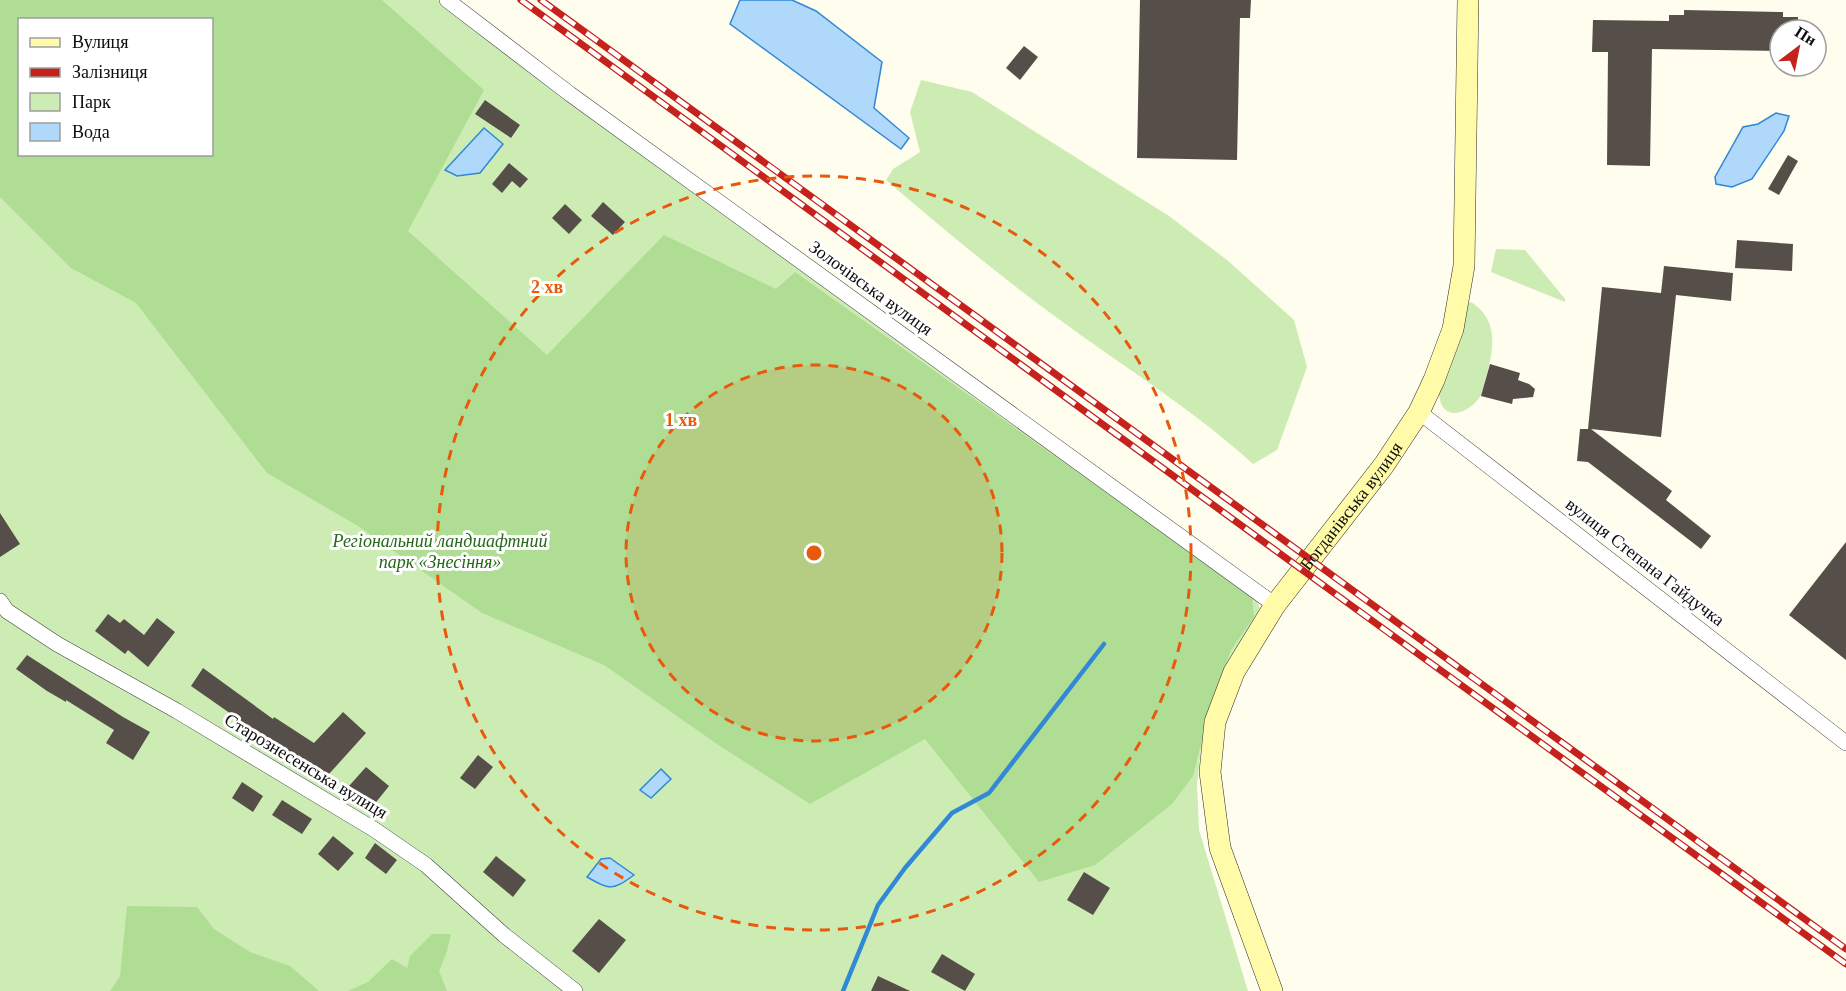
<svg xmlns="http://www.w3.org/2000/svg" width="1846" height="991" font-family="Georgia,serif">
	<style>
		.green { fill: #cdecb4; fill-rule: evenodd }
		.forest { fill: #afdd93; fill-rule: evenodd }
		.water { fill: #afd8fa; stroke: #3188d5; stroke-width: 1.5 }
		.lines { fill: none; stroke-linecap: round; stroke-linejoin: round }
		.stream { stroke: #3188d5; stroke-width: 4.5 }
		.building { fill: #564f49 }
		.street-casing { stroke: #404040; stroke-width: 16 }
		.secondary-casing { stroke: #2f2f2f; stroke-width: 22 }
		.street { stroke: #fff; stroke-width: 15 }
		.secondary { stroke: #fffba8; stroke-width: 21 }
		.rail-casing { stroke: #c5211d; stroke-width: 7 }
		.rail { stroke: #fff; stroke-width: 4.5; stroke-dasharray: 14; stroke-linecap: butt }
		.ring { fill: none; stroke: #e8590c; stroke-width: 3; stroke-dasharray: 10 8 }
		.labels { text-anchor: middle; dominant-baseline: central; stroke-width: 6; stroke-linejoin: round; paint-order: stroke }
		.street-label { font-size: 18px; fill: #0d0d0d; stroke: #fff }
		.park-label { font-size: 18px; font-style: italic; fill: #25681a; stroke: #fff }
		.centre { fill: #e8590c; stroke: #fff; stroke-width: 3 }
		.ring-label { font-size: 18px; text-anchor: middle; font-weight: bold; fill: #e8590c; stroke: #fff; stroke-width: 6; stroke-linejoin: round; paint-order: stroke }
	</style>
	<rect width="100%" height="100%" fill="#fffded"/>
	<!-- green -->
	<path class="green" d="M0 0H438L599 124 720 212 1255 593 1260 609 1234 652 1218 690 1201 749 1197 784 1199 830 1248 991H0ZM20 20H212V154H20Z
		M921 80 972 92 1169 216 1227 260 1294 320 1307 367 1277 450 1253 464C1193 409 1122 366 1056 317 997 274 941 227 886 180L893 169 920 152 910 112Z
		M1496 249 1525 250 1565 299V302L1491 272Z
		M1471 302C1499 320 1494 348 1486 377 1485 382 1484 390 1481 395 1472 412 1442 425 1439 395L1465 305Z"/>
	<!-- forest -->
	<path class="forest" d="M0 0H382L484 90 408 231 547 355 664 235 776 289 795 272 1252 596 1254 617 1231 650 1212 700 1193 776 1172 804 1095 865 1039 882 925 739 810 804 717 744 604 665 482 613 358 526 267 473 136 303 71 268 0 197ZM20 20H212V154H20Z
		M127 906 197 907 214 929 250 952 290 966 319 991H110L120 976Z
		M432 934H451L447 951 439 971 447 991H348L368 982 392 959 407 968 410 956Z"/>
	<!-- water -->
	<path class="water" d="M740 0H792L816 11 882 62 874 108 909 138 901 149 730 24Z
		M1776 113 1789 116 1784 131 1752 179 1732 187 1716 184 1715 177 1743 127 1758 124Z
		M484 128 503 144 480 173 457 176 445 170Z
		M661 769 671 779 651 798 640 790Z
		M610 858 634 875C612 891 610 890 587 877L601 859Z"/>
	<g class="lines">
		<!-- stream -->
		<path class="stream" d="M843 991 878 905 905 868 952 813 989 793 1104 644"/>
	</g>
	<!-- building -->
	<path class="building" d="M1140 0H1251L1250 18H1240L1237 160 1137 158Z
		M1684 10 1783 12V17H1798V30H1780V51L1652 49 1650 166 1607 165 1608 52H1592L1593 20 1669 21V15H1684Z
		M1024 46 1038 57 1020 80 1006 68Z
		M485 100 520 125 511 138 475 114Z
		M1788 155 1798 161 1779 195 1768 189Z
		M509 163 528 179 520 188 512 181 502 193 492 184Z
		M603 202 625 222 613 235 591 216Z
		M565 204 582 220 569 234 552 218Z
		M1737 240 1793 244 1792 271 1735 268Z
		M1664 266 1733 273 1731 301 1676 295 1661 437 1591 429 1672 491 1666 500 1711 536 1701 549 1588 462 1577 461 1580 429H1588L1602 287 1661 293Z
		M1490 364 1520 373 1518 380 1529 384 1535 389 1533 397 1513 399 1512 404 1481 396Z
		M0 513 20 544 0 557Z
		M1846 542V660L1789 615Z
		M108 614 120 623 124 619 144 635 157 618 175 632 148 667 128 650 125 654 95 631Z
		M27 655 123 717 150 732 133 760 106 743 114 730 66 700V702L47 691 16 669Z
		M203 668 273 719 274 717 314 743 343 712 366 733 320 784 303 769 308 764 255 729 254 730 191 686Z
		M478 755 493 767 475 789 460 778Z
		M366 767 389 786 373 806 349 786Z
		M242 782 263 796 253 812 232 798Z
		M282 800 312 819 302 834 272 815Z
		M333 836 354 853 338 871 318 854Z
		M375 843 397 860 386 874 365 858Z
		M496 856 526 880 513 897 483 872Z
		M1084 872 1110 888 1093 915 1067 900Z
		M599 919 626 940 599 973 572 951Z
		M942 954 975 974 965 991 931 972Z
		M878 976 910 991H871Z"/>
	<g class="lines">
		<defs>
			<path id="street" d="M447 0 570 94 1275 605
				M1419 412 1846 743
				M0 601 7 611 57 644 177 711 375 830 426 865 504 935 575 991"/>
			<g id="secondary">
				<path id="s1" d="M1272 991 1220 848 1210 772 1215 722 1234 672 1275 605 1384 465 1419 412 1434 380 1453 329 1464 266 1468 0"/>
			</g>
		</defs>
		<!-- street casing -->
		<use href="#street" class="street-casing"/>
		<!-- secondary casing -->
		<use href="#secondary" class="secondary-casing"/>
		<!-- street -->
		<use href="#street" class="street"/>
		<!-- secondary -->
		<use href="#secondary" class="secondary"/>
		<defs>
			<path id="rail" d="M521 0 1323 585 1846 964
				M541 0 1846 949"/>
		</defs>
		<!-- rail casing -->
		<use href="#rail" class="rail-casing"/>
		<!-- rail -->
		<use href="#rail" class="rail"/>
	</g>
	<!-- distance rings -->
	<circle cx="814" cy="553" r="188" fill="#e8590c" fill-opacity=".12"/>
	<g class="ring">
		<circle cx="814" cy="553" r="188"/>
		<circle cx="814" cy="553" r="377"/>
	</g>
	<g class="labels">
		<!-- street labels -->
		<g class="street-label">
			<text transform="translate(871 288) rotate(36)">Золочівська вулиця</text>
			<text stroke="none"><textPath href="#s1" startOffset="536">Богданівська вулиця</textPath></text>
			<text transform="translate(1645 562) rotate(38)">вулиця Степана Гайдучка</text>
			<text transform="translate(306 766) rotate(31)">Старознесенська вулиця</text>
		</g>
		<!-- park labels -->
		<g class="park-label">
			<text x="440" y="541">Регіональний ландшафтний<tspan x="440" dy="21">парк «Знесіння»</tspan></text>
		</g>
	</g>
	<circle cx="814" cy="553" r="9" class="centre"/>
	<g class="ring-label">
		<text x="547" y="293">2 хв</text>
		<text x="681" y="426">1 хв</text>
	</g>
	<!-- legend -->
	<rect x="18" y="18" width="195" height="138" fill="#ffffff" stroke="#9e9e9e" stroke-width="1.5"/>
	<rect x="30" y="38" width="30" height="9" fill="#fffba8" stroke="#9e9e9e" stroke-width="1.5"/>
	<text x="72" y="48" font-size="18" fill="#0d0d0d">Вулиця</text>
	<rect x="30" y="68" width="30" height="9" fill="#c5211d" stroke="#9e9e9e" stroke-width="1.5"/>
	<text x="72" y="78" font-size="18" fill="#0d0d0d">Залізниця</text>
	<rect x="30" y="93" width="30" height="18" fill="#cdecb4" stroke="#9e9e9e" stroke-width="1.5"/>
	<text x="72" y="108" font-size="18" fill="#0d0d0d">Парк</text>
	<rect x="30" y="123" width="30" height="18" fill="#afd8fa" stroke="#9e9e9e" stroke-width="1.5"/>
	<text x="72" y="138" font-size="18" fill="#0d0d0d">Вода</text>
	<!-- north arrow -->
	<g transform="translate(1798 48) rotate(32)"><circle r="28" fill="#ffffff" stroke="#9e9e9e" stroke-width="1.5"/>
	<path d="M0-4.5L10 22L0 15L-10 22Z" fill="#c5211d"/>
	<text y="-9" font-size="16" font-weight="bold" text-anchor="middle" fill="#0d0d0d">Пн</text>
	</g>
</svg>
